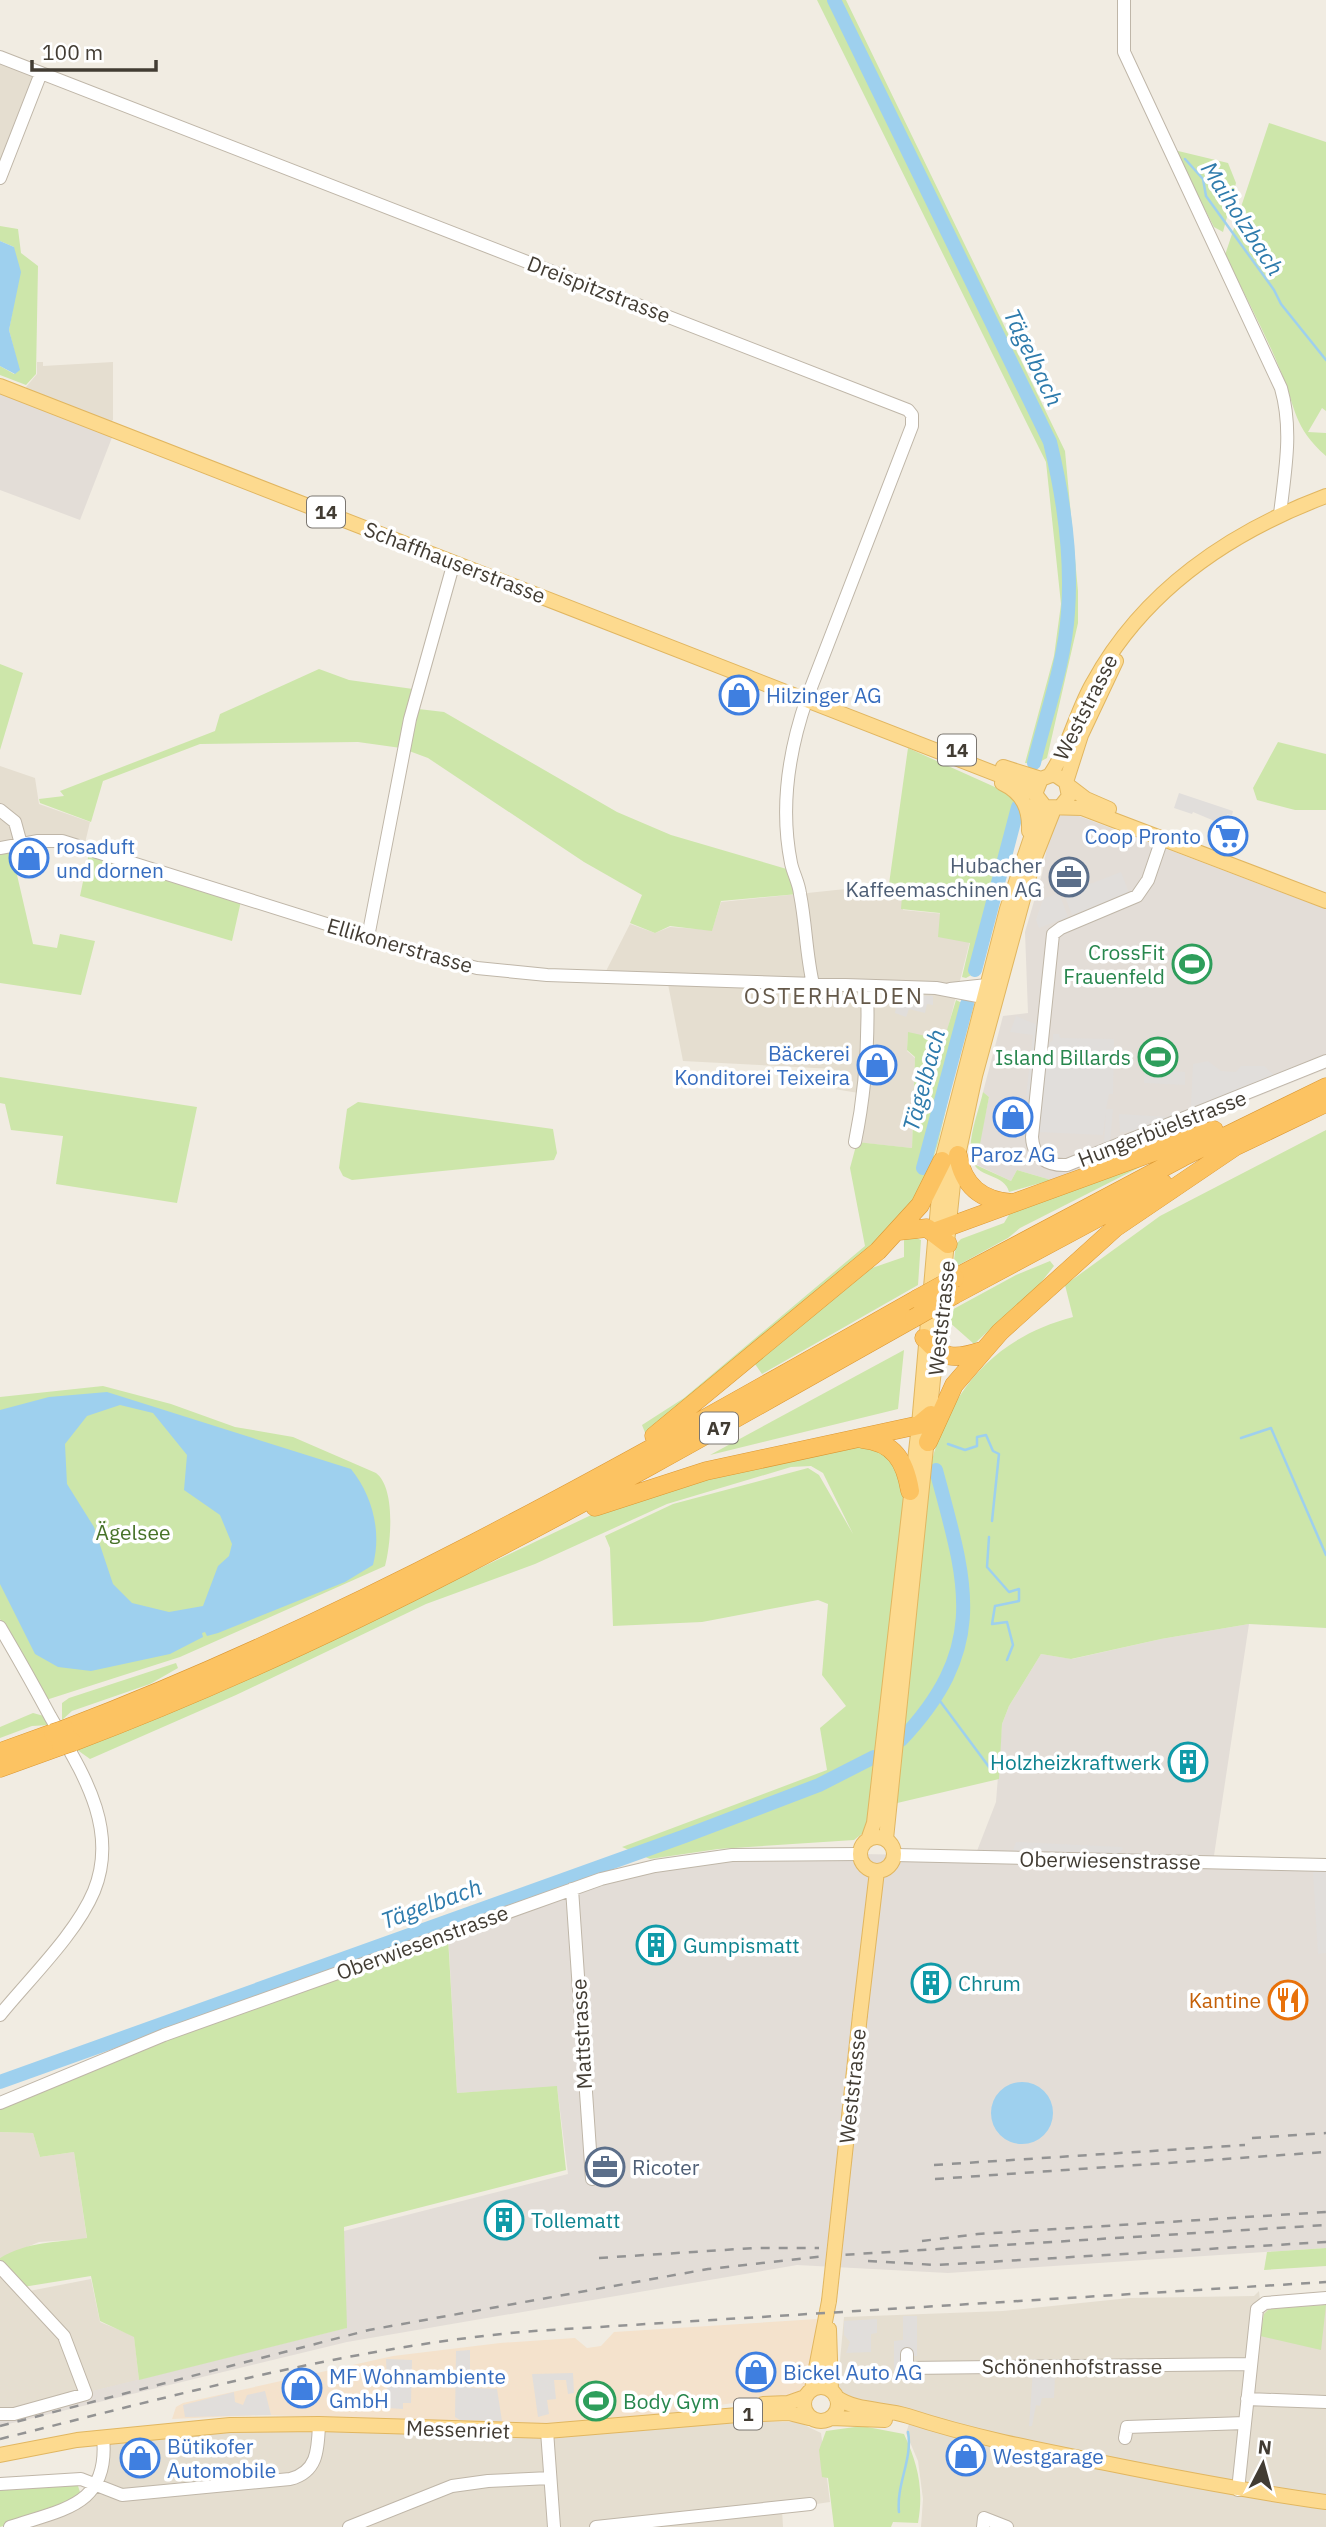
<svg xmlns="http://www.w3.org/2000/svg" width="1326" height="2527" font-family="'IBM Plex Sans',sans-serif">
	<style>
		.residential { fill: #e5ded0 }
		.commercial { fill: #f4e2cc }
		.industrial { fill: #e3ddd7 }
		.green { fill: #cde6aa }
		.parking { fill: #e1dedb }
		.water { fill: #9ed0ee; fill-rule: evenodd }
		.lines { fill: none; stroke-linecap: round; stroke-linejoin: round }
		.stream { stroke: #9ed0ee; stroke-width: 2.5 }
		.river { stroke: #9ed0ee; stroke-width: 14 }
		.minor-casing { stroke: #bfb6a8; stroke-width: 14 }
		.major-casing { stroke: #e1b660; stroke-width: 16 }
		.highway-casing { stroke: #db9732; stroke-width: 19 }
		.minor { stroke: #fff; stroke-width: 12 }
		.major { stroke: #fdda8f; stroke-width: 14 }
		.highway { stroke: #fcc362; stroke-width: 18 }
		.rail { stroke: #939393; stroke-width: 2.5; stroke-dasharray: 9 9; stroke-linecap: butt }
		.major-bridge-casing { stroke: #e1b660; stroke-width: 16; stroke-linecap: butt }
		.highway-bridge-casing { stroke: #db9732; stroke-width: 19; stroke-linecap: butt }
		.major-bridge { stroke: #fdda8f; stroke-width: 14 }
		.highway-bridge { stroke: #fcc362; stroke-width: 18 }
		.labels { text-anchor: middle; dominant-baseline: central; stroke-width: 7; stroke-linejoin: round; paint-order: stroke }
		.shield { fill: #fff; stroke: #7b7670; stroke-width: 2 }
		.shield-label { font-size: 19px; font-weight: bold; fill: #423c33 }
		.street-label { font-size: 21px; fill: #423c33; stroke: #fff }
		.shop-label { font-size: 21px; fill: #366cbe; stroke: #fff; text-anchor: start }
		.service-label { font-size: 21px; fill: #4e5e75; stroke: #fff; text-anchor: end }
		.leisure-label { font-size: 21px; fill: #27864d; stroke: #fff; text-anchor: end }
		.park-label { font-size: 21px; fill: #477228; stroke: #fff }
		.culture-label { font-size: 21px; fill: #0d838f; stroke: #fff; text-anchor: start }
		.food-label { font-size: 21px; fill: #c56008; stroke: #fff; text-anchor: end }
		.water-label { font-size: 23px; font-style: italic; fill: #2e7bac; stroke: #fff }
		.neighbourhood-label { font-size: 23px; letter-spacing: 2px; fill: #65594a; stroke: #fff }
	</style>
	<rect width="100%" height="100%" fill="#f1ece2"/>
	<!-- residential -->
	<path class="residential" d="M0 57 41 73 0 178Z
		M37 362H43V366L113 362V420L104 426 32 398 26 387 37 374Z
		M0 766 35 778 39 804 90 822 85 843H0Z
		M903 883V910L976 917 945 1040 908 1033 907 1051 915 1058 912 1148 855 1142 865 1094 834 1089V1069L683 1061 667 979 606 971 630 924 655 933 670 927 712 930 721 902Z
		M0 2132 33 2133 40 2157 74 2152 87 2239 39 2242 0 2258Z
		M0 2275 19 2293 91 2279 100 2322 134 2336 139 2380 0 2414Z
		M1259 2291 1260 2300 1326 2298V2527H921L923 2499 918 2461 906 2433 911 2418 836 2404 844 2317 1003 2311 1129 2298 1254 2296Z
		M722 2422H798L821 2433 830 2502 782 2509 783 2527H10L89 2496 103 2437 319 2424 490 2437 557 2436Z"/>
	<!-- commercial -->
	<path class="commercial" d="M817 2319 811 2378 800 2395 789 2398 739 2402 639 2418 559 2424 259 2415 172 2419 176 2407 183 2403 393 2356 500 2343 575 2338 587 2348 601 2346 614 2332Z"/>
	<!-- industrial -->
	<path class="industrial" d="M0 386 113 435 80 520 0 490Z
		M1071 813 1326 909V1069L1051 1180 1017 1170 1011 1181 975 1164 989 1097 983 1092 1003 1016 1028 1013 1025 932 1042 874 1051 825 1058 816Z
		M1249 1624 1213 1862 1326 1865V2248L948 2273 797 2265 347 2342 0 2426V2414L346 2328 344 2231 568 2174 557 2087 457 2093 448 1933 572 1889 697 1859 860 1854 975 1856 996 1802 1002 1724 1009 1706 1041 1654 1072 1659 1161 1639Z"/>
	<!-- green -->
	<path class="green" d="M817 0H846L1065 451 1078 591V623L1047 758 1036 764 1025 763 1054 656 1061 604 1046 462Z
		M1269 123 1326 142V411L1322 408 1308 432 1326 433V456C1293 427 1296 408 1281 372 1265 332 1244 294 1225 255Z
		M1174 150 1228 163 1236 183 1223 232 1214 227Z
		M0 226 18 229 21 253 38 266 36 374 26 385 0 375V366L14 374 19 370 9 330 14 302V247L0 241Z
		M0 664 23 673 0 750Z
		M319 669 349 680 413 689 410 708 444 712 617 812 671 835 790 870 798 894 721 901 712 931 670 926 655 933 630 923 642 895 584 862 428 758 401 748 358 742 200 744 103 781 91 822 40 803 39 799 64 796 60 791 215 731 220 714Z
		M1278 742 1326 754V810H1295L1257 800 1253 788Z
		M908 748 1006 792 1014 797V811L1022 816 982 969 966 978 962 977 970 943 938 937 940 913 901 909 903 883 889 884Z
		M11 849 33 944 57 948 60 934 95 941 81 995 0 983V851Z
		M89 853 241 901 232 941 80 896Z
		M956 1000 970 1007 938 1143 930 1169 903 1219 646 1435 642 1425 684 1398 865 1246 850 1168 857 1142 912 1148 915 1057 907 1050 908 1032 944 1040Z
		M0 1077 197 1107 177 1203 56 1184 63 1136 11 1130 5 1104 0 1103Z
		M983 1092 989 1097 976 1165 1011 1181 1017 1170 1051 1180 1009 1192C1005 1174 979 1178 973 1162 965 1143 979 1111 983 1092Z
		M358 1102 553 1129 557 1153 554 1160 352 1180 343 1176 339 1168 347 1109Z
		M1326 1130V1628L1249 1624 1161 1639 1071 1659 1041 1654 1009 1706 1002 1724 999 1779 893 1804 929 1473C946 1393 993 1338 1073 1317L1065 1285 1160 1216Z
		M1150 1162 1020 1228 1008 1238 953 1268 956 1244 961 1239 1004 1223 1010 1213Z
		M910 1235 921 1240 918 1285 762 1374 755 1364 872 1268 904 1257V1238Z
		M1050 1261 1054 1266 1039 1285 974 1344 948 1321V1312L1016 1275Z
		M904 1350 898 1409 710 1455Z
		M103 1386 171 1404 235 1427 293 1437 376 1473C396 1488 391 1544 385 1566L180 1657 46 1700 0 1619V1397Z
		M859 1444 897 1459 905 1489 869 1818 863 1833 854 1840 718 1849 650 1859 622 1847 827 1770 820 1728 846 1706 822 1675 828 1604 818 1600 702 1622 613 1626 610 1548 605 1536 673 1504 808 1468 819 1475 853 1534 823 1473 811 1466 791 1467 667 1504 535 1564 426 1604 236 1695 90 1759 76 1749 227 1689 608 1507 663 1488Z
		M176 1663 178 1668 150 1684 72 1711 62 1720V1703L69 1698Z
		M33 1713 44 1716 49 1725 32 1726 0 1738V1727Z
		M448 1937 457 2093 557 2086 566 2170 344 2227 347 2328 139 2380 134 2337 100 2321 91 2276 23 2287 0 2264V2258C29 2241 55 2243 87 2238L74 2152 40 2157 33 2133 0 2132V2107L115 2058Z
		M1326 2248V2266L1264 2270 1267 2252Z
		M1326 2305 1321 2350 1260 2336 1264 2314 1269 2309Z
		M862 2426 904 2434C918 2464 924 2490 918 2523L893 2522 891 2527H834L828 2478 822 2477 819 2450 826 2431Z
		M72 2483 78 2486 80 2492 77 2499 0 2527V2490Z"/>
	<!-- parking -->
	<path class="parking" d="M1179 793 1233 811 1232 815 1227 814 1224 825 1193 812 1192 814 1174 808Z
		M1121 872 1129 893 1072 915 1064 894Z
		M1059 893 1068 917 1039 928 1036 920 1043 899Z
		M898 995 933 996V1005L927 1004 925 1013 909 1009 906 1017 895 1013Z
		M1016 1016 1040 1026 1033 1097 1026 1096 1033 1035 1010 1032Z
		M1053 1034H1059L1060 1038 1114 1039 1113 1094H1109L1106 1109H1113L1110 1143H1104L1106 1111 1103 1135 1037 1132 1045 1046 1053 1040Z
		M1208 1061 1221 1071 1236 1072 1241 1066H1264L1278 1079 1195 1112 1191 1106 1193 1064Z
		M1149 1064 1174 1066V1071L1185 1072V1085L1144 1083V1070H1149Z
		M1170 1113H1175L1174 1120 1136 1131 1120 1132 1119 1114 1169 1117Z
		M1016 1842 1122 1847 1123 1849 1119 1853 1032 1851 1013 1850Z
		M1313 1872H1326V1953L1318 1954Z
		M903 2316H917V2356H902V2374H894V2341L903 2340Z
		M877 2319V2333L871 2334V2352L846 2353 850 2342 844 2335V2321Z
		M470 2350V2388L497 2389 502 2421 460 2420 455 2417 456 2351Z
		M386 2359 412 2360 411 2403H403V2409L388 2408Z
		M1033 2370H1072V2376L1055 2377 1054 2398H1042L1040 2406 1036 2405 1032 2426H1029Z
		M573 2373 574 2393 568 2394 566 2380H554L556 2399 547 2400 549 2414 538 2417 532 2374Z
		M265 2391 271 2415 185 2417 183 2405 234 2392 235 2402 243 2405 247 2395Z"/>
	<!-- water -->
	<path class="water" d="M0 241 14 247 21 272 9 330 20 370 15 374 0 366Z
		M107 1392 351 1469C372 1495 382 1531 373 1565L345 1582 218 1633 207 1636 205 1632 202 1633 203 1637 170 1654 91 1671 58 1667 35 1654 0 1584V1410L49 1397ZM120 1405 153 1413 187 1455 184 1490 220 1515 232 1544 229 1556 218 1566 203 1606 169 1612 132 1603 113 1584 94 1527 67 1484 65 1444 87 1416Z
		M991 2113a31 31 0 1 1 62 0a31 31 0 1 1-62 0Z"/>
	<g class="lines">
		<!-- stream -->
		<path class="stream" d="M1185 159 1203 179 1206 196 1274 290 1281 304 1326 360
			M1241 1438 1271 1428 1326 1555
			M948 1444 965 1450 977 1446V1437L986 1435 993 1451 999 1454 992 1521
			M989 1537 987 1567 1009 1592 1019 1589V1601L995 1606 992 1624 1007 1622 1013 1645 1007 1660
			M937 1697 992 1771
			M899 2512C896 2484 913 2459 908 2432"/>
		<!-- river -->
		<path class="river" d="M834 0 1050 442C1063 495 1072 557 1068 612 1065 662 1046 714 1034 763
			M975 970 1018 807
			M923 1168 967 1004
			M901 1740C990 1646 966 1582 936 1470
			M0 2082 685 1836 819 1785 874 1757"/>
		<defs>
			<path id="minor" d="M1124 0V52L1281 388C1293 430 1285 471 1280 514
				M0 57 908 410 912 415V426L807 698C789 750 780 808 791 863 793 873 799 883 800 894 806 924 806 954 813 984
				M0 178 41 73
				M0 810 15 822 21 844
				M1162 839 1148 880 1137 896 1061 928 1053 934 1032 1137C1033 1158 1048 1166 1067 1165L1326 1061
				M0 848 38 841H62L422 954 477 968 547 975 936 988 983 997 993 994
				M368 937 410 719 454 562
				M950 989 987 985
				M855 1142C866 1089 869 1040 867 986
				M0 1627C17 1656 34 1686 50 1716 80 1769 120 1827 94 1891 76 1934 30 1978 0 2015
				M895 1855 1326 1865
				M572 1889 592 2179
				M0 2103 164 2035 601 1879 655 1866 732 1855 860 1854
				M0 2267 64 2336 86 2394 14 2414H0
				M907 2354V2368L1250 2364
				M1247 2399 1326 2402
				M547 2431 554 2527
				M1125 2438 1127 2427 1245 2423
				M0 2484 81 2479 122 2495 290 2479C318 2472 318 2449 319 2424
				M1238 2490 1257 2309 1265 2303 1326 2298
				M10 2527C63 2509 110 2506 103 2437
				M349 2527 452 2486 488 2481 550 2478
				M596 2527 810 2504
				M983 2527 984 2518 1007 2527"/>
			<path id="major" d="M0 386 1022 784 1035 794
				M1003 767 1041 779
				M1050 775C1069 748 1076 712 1093 683 1143 591 1230 532 1326 496
				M1066 782 1081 735 1116 661
				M1002 783C1023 793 1030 809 1029 831
				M1069 786 1086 799 1109 809
				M1062 805 1069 796 1066 782 1054 774 1041 779 1035 794 1045 807 1082 808 1326 901
				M860 1854a17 17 0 1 1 34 0a17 17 0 1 1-34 0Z
				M886 1839 954 1174 975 1076 1033 862 1054 809
				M868 1840 874 1823 919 1425 942 1161 1007 909 1038 817 1037 800
				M860 2015 877 1871
				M829 2329 831 2390
				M804 2404a17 17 0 1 1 34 0a17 17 0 1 1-34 0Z
				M812 2389 829 2301
				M836 2397C857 2412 884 2408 908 2416 972 2437 1039 2450 1105 2463 1179 2478 1252 2492 1326 2502
				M763 2404 788 2403 805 2397
				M831 2418 885 2420
				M0 2455 77 2440 230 2425 319 2424 547 2431 738 2415 789 2413 809 2418"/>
			<path id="highway" d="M1228 1150 1326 1103
				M958 1155C963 1186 982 1201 1013 1203
				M899 1231 927 1228 948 1244
				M934 1232 1214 1130
				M955 1278 1183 1157 1326 1087
				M954 1295 1163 1183
				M924 1338C943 1359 954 1360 981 1351
				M654 1436 878 1251 920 1205 942 1161
				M862 1439C894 1442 905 1461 910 1491
				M928 1442 954 1385 1000 1332 1115 1228 1236 1146
				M595 1507 706 1471 919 1425 931 1415
				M65 1729C364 1615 639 1456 917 1299
				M73 1742C368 1631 640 1472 914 1318
				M0 1752 53 1733
				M0 1768 61 1746"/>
		</defs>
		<!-- minor casing -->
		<use href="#minor" class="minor-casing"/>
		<!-- major casing -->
		<use href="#major" class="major-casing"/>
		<!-- highway casing -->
		<use href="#highway" class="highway-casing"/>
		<!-- minor -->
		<use href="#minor" class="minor"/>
		<!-- major -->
		<use href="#major" class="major"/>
		<!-- highway -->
		<use href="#highway" class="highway"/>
		<!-- rail -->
		<path class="rail" d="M1252 2138 1326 2133
			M934 2165 1245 2145
			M935 2179 1326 2152
			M922 2241 978 2234 1326 2212
			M599 2258 755 2248H819
			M868 2261 937 2265 1326 2242
			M0 2426 369 2330 708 2269 825 2256 1326 2225
			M0 2439C177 2395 352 2346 534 2331L1326 2282"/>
		<defs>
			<path id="major-bridge" d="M829 2301 860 2015"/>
			<path id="highway-bridge" d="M917 1299 955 1278
				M914 1318 954 1295
				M53 1733 65 1729
				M61 1746 73 1742"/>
		</defs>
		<!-- major-bridge casing -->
		<use href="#major-bridge" class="major-bridge-casing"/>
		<!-- highway-bridge casing -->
		<use href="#highway-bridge" class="highway-bridge-casing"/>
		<!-- major-bridge -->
		<use href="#major-bridge" class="major-bridge"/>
		<!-- highway-bridge -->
		<use href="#highway-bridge" class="highway-bridge"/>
	</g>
	<!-- icons -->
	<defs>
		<symbol id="shop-ring" viewBox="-11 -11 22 22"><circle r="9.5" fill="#fff" stroke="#3f7fe0" stroke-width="1.5"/><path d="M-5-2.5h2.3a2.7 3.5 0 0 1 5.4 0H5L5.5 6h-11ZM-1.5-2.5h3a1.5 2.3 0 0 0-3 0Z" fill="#3f7fe0"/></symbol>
		<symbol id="supermarket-ring" viewBox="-11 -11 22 22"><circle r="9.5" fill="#fff" stroke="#3f7fe0" stroke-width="1.5"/><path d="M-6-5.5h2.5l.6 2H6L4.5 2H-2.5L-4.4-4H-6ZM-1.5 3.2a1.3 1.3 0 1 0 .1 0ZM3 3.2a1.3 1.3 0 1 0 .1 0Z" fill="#3f7fe0"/></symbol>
		<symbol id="office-ring" viewBox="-11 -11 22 22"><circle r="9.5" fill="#fff" stroke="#5c6f8a" stroke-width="1.5"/><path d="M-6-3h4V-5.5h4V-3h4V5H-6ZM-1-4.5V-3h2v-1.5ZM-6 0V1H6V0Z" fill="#5c6f8a"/></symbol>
		<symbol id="stadium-ring" viewBox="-11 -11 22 22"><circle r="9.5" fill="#fff" stroke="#2e9e5b" stroke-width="1.5"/><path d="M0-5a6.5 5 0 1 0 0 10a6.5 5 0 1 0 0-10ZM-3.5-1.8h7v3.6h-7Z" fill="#2e9e5b"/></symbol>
		<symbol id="building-ring" viewBox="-11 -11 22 22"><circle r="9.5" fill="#fff" stroke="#0f9aa8" stroke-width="1.5"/><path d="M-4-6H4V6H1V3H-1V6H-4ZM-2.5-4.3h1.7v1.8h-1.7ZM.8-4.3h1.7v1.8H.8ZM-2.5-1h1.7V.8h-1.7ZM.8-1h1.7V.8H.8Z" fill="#0f9aa8"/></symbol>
		<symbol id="restaurant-ring" viewBox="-11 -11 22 22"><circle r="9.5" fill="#fff" stroke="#e8710a" stroke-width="1.5"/><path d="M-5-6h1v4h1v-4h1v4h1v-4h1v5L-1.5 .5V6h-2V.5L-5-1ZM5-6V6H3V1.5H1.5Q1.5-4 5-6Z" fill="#e8710a"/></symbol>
	</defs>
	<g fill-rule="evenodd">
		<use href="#shop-ring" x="717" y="673" width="44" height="44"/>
		<use href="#supermarket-ring" x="1206" y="814" width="44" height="44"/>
		<use href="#shop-ring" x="7" y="836" width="44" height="44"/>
		<use href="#office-ring" x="1047" y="855" width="44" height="44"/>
		<use href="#stadium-ring" x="1170" y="942" width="44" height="44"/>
		<use href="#stadium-ring" x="1136" y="1035" width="44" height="44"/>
		<use href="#shop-ring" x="855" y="1043" width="44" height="44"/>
		<use href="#shop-ring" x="991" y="1095" width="44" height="44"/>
		<use href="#building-ring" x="1166" y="1740" width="44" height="44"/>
		<use href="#building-ring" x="634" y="1923" width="44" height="44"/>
		<use href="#building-ring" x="909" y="1961" width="44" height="44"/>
		<use href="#restaurant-ring" x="1266" y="1978" width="44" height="44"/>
		<use href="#office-ring" x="583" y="2145" width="44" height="44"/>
		<use href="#building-ring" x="482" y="2198" width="44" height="44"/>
		<use href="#shop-ring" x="734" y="2350" width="44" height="44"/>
		<use href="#shop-ring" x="280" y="2366" width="44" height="44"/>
		<use href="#stadium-ring" x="574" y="2379" width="44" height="44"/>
		<use href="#shop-ring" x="944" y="2434" width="44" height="44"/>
		<use href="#shop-ring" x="118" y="2436" width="44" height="44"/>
	</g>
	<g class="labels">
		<!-- shield labels -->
		<g class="shield">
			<rect x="307" y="496.5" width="38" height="31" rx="5"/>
			<rect x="938" y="734.5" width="38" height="31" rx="5"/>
			<rect x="700" y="1412.5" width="38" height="31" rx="5"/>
			<rect x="734" y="2398.5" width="28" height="31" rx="5"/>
		</g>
		<g class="shield-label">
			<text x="326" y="512">14</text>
			<text x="957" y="750">14</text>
			<text x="719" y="1428">A7</text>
			<text x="748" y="2414">1</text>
		</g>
		<!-- street labels -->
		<g class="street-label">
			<text transform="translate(599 289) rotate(21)">Dreispitzstrasse</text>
			<text transform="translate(455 562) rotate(21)">Schaffhauserstrasse</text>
			<text transform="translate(1085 707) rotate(-63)">Weststrasse</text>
			<text transform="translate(400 945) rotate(16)">Ellikonerstrasse</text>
			<text transform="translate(1162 1128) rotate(-21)">Hungerbüelstrasse</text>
			<text transform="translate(941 1318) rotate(-84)">Weststrasse</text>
			<text transform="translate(1110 1860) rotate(1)">Oberwiesenstrasse</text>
			<text transform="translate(422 1942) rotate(-20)">Oberwiesenstrasse</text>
			<text transform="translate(581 2034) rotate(-93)">Mattstrasse</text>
			<text transform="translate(852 2086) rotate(-84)">Weststrasse</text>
			<text x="1072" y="2366">Schönenhofstrasse</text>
			<text transform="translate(458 2429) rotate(2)">Messenriet</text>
		</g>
		<!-- shop labels -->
		<g class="shop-label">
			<text x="766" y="695">Hilzinger AG</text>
			<text x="1201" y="836" text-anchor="end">Coop Pronto</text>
			<text x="56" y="846">rosaduft<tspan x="56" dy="24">und dornen</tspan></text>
			<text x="850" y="1053" text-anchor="end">Bäckerei<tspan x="850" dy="24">Konditorei Teixeira</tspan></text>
			<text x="1013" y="1154" text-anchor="middle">Paroz AG</text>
			<text x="783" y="2372">Bickel Auto AG</text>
			<text x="329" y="2376">MF Wohnambiente<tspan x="329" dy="24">GmbH</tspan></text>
			<text x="167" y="2446">Bütikofer<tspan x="167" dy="24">Automobile</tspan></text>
			<text x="993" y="2456">Westgarage</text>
		</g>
		<!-- service labels -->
		<g class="service-label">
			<text x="1042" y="865">Hubacher<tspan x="1042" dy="24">Kaffeemaschinen AG</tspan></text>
			<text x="632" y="2167" text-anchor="start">Ricoter</text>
		</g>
		<!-- leisure labels -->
		<g class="leisure-label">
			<text x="1165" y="952">CrossFit<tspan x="1165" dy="24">Frauenfeld</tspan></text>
			<text x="1131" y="1057">Island Billards</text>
			<text x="623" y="2401" text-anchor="start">Body Gym</text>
		</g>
		<!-- park labels -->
		<g class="park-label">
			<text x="133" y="1532">Ägelsee</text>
		</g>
		<!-- culture labels -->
		<g class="culture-label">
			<text x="1161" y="1762" text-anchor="end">Holzheizkraftwerk</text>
			<text x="683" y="1945">Gumpismatt</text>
			<text x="958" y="1983">Chrum</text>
			<text x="531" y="2220">Tollematt</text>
		</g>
		<!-- food labels -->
		<g class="food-label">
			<text x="1261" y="2000">Kantine</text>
		</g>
		<!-- water labels -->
		<g class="water-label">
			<text transform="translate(1243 218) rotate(57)">Maiholzbach</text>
			<text transform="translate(1034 357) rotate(64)">Tägelbach</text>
			<text transform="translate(923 1080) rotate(-75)">Tägelbach</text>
			<text transform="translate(431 1903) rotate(-20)">Tägelbach</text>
		</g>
		<!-- neighbourhood labels -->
		<g class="neighbourhood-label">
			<text x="834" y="995">OSTERHALDEN</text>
		</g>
	</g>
	<!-- north arrow -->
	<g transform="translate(1263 2464) rotate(6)" stroke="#ffffff" stroke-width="5" paint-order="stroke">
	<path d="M0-5L12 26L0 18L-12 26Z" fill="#423c33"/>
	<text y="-10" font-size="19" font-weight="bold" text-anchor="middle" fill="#423c33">N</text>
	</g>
	<!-- scale -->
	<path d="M32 60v10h124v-10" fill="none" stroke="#423c33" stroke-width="3.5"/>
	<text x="42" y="60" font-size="21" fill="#423c33" stroke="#ffffff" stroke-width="5" paint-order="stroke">100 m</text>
</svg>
